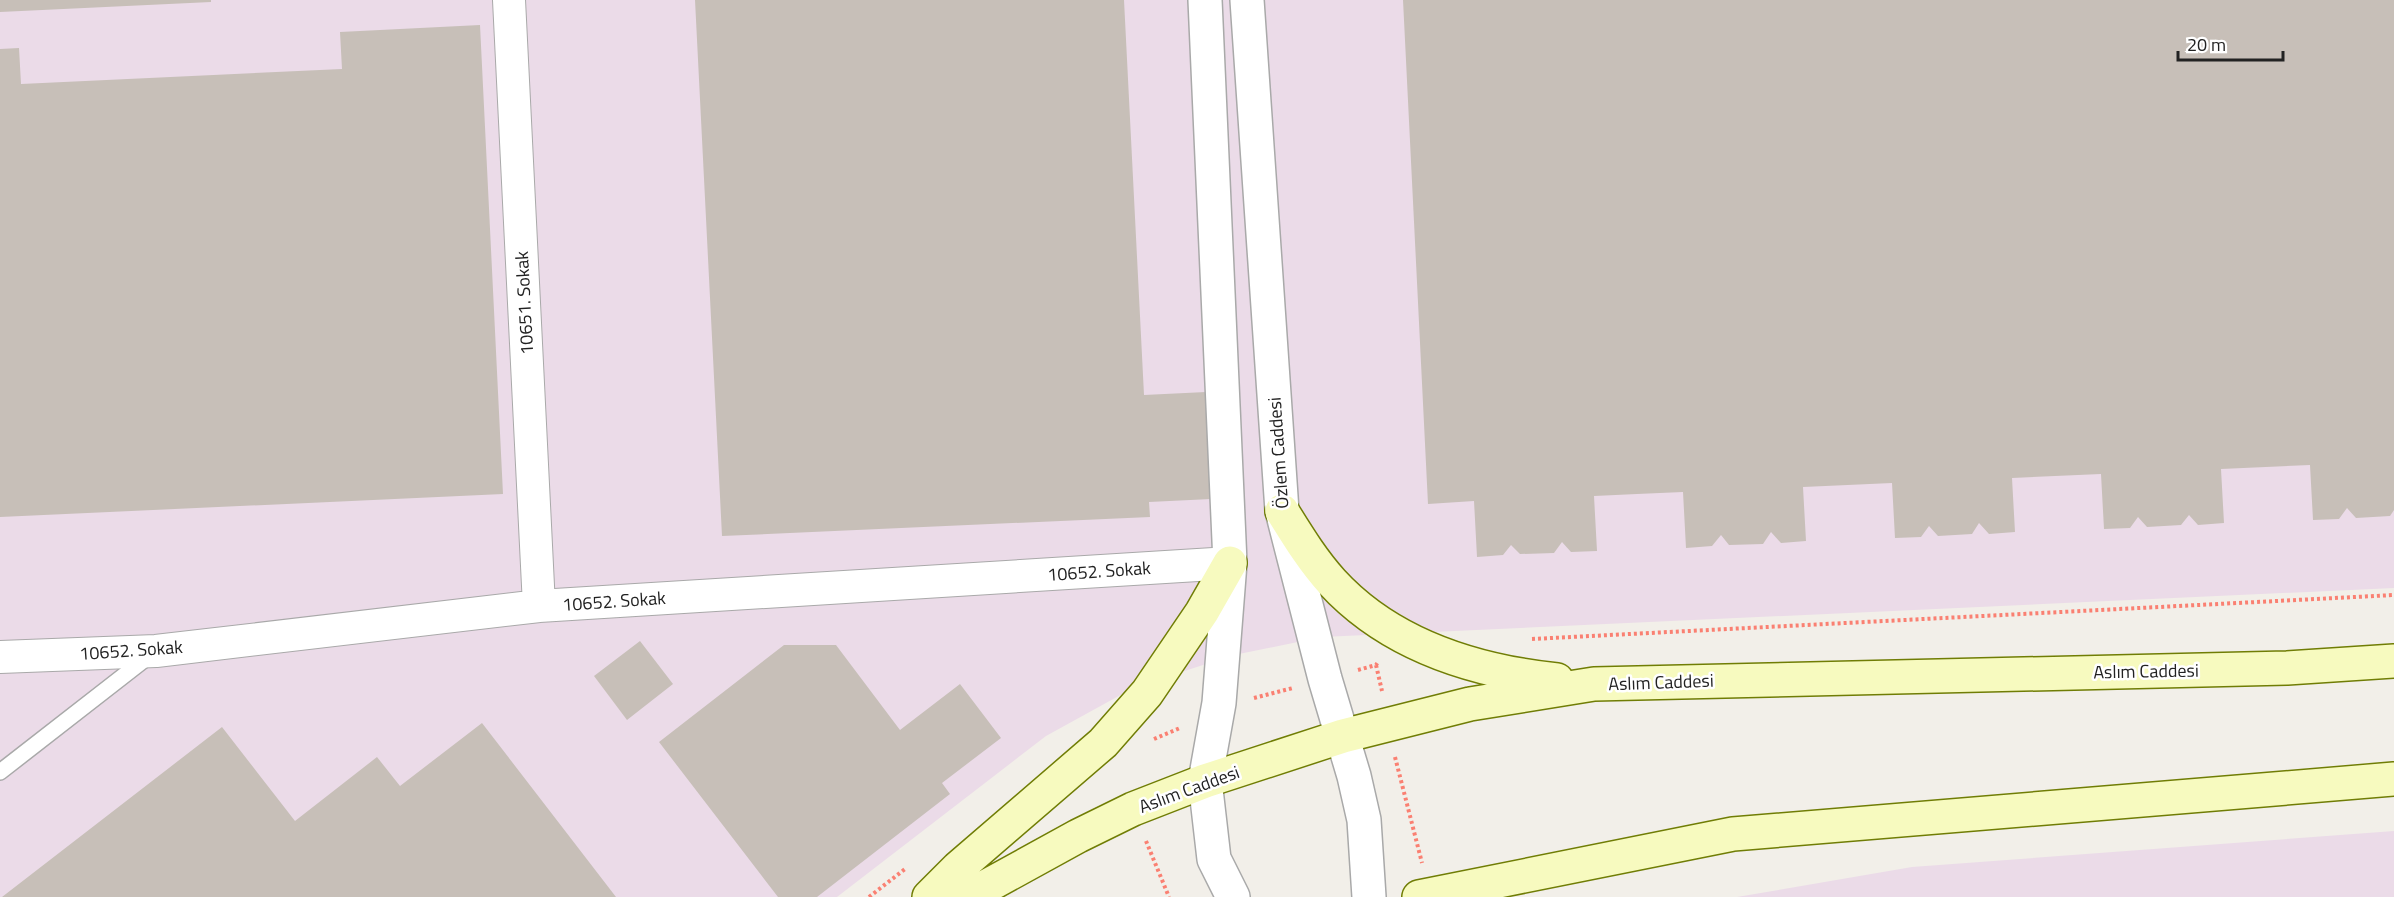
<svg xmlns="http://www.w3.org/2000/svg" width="2394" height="897" font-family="'Titillium Web',sans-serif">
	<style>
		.industrial { fill: #ebdbe8 }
		.building { fill: #c7bfb8 }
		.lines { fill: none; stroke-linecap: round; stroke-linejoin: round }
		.service-casing { stroke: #a9a9a9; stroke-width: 18 }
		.minor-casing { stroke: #a9a9a9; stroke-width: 34 }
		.tertiary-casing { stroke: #a9a9a9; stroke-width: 36 }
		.secondary-casing { stroke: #707d05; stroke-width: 36 }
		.path { stroke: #fa8072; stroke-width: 4; stroke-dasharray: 3 3; stroke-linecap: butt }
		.service { stroke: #fff; stroke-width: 15 }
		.minor { stroke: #fff; stroke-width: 32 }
		.tertiary { stroke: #fff; stroke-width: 33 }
		.secondary { stroke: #f7fabf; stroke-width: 33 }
		.labels { text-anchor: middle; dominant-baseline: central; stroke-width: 5; stroke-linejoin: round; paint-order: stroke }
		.street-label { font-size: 18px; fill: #222; stroke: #fff }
	</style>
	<rect width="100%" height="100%" fill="#f2efe9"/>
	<!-- industrial -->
	<path class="industrial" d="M0 0H2394V588L1322 637 1234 655 1135 687 1046 736 837 897H0Z
		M2394 831V897H1737L1912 867Z"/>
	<!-- building -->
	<path class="building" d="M0 0H211V2L0 12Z
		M695 0H1124L1144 395 1206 392 1211 499 1149 502 1150 517 722 536Z
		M1403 0H2394V510L2390 516 2356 518 2347 508 2339 519 2313 520 2310 465 2221 469 2224 523 2198 525 2189 515 2181 525 2147 527 2138 517 2130 528 2104 529 2101 474 2012 478 2015 532 1989 534 1979 523 1972 534 1938 536 1929 526 1921 537 1895 538 1892 483 1803 487 1806 541 1781 543 1771 532 1763 544 1729 545 1721 535 1712 546 1686 548 1683 492 1637 494 1594 496 1597 551 1571 552 1562 542 1554 553 1520 554 1511 545 1503 555 1477 557 1474 501 1428 504Z
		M480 25 503 494 0 517V49L19 48 21 84 342 69 340 32Z
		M640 641 673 684 627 720 594 676Z
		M784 645H836L900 730 960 684 1001 738 942 783 950 794 817 897H778L659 742Z
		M482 723 616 897H2L222 727 295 821 377 757 400 786Z"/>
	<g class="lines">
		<defs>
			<path id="service" d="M0 772 149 656"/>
			<path id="minor" d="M509 0 539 606
				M0 657 156 651 539 606 1230 563"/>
			<path id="tertiary" d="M1205 0 1230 563 1219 703 1205 781 1214 859 1233 897
				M1247 0 1282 511 1325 679 1354 776 1364 820 1369 897"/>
			<path id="secondary" d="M1282 511C1297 535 1312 560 1332 582 1390 645 1473 671 1557 680
				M929 897 958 868 1103 743 1147 693 1202 612 1230 563
				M967 897 1078 836 1133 809 1205 781 1343 736 1470 704 1594 684 2287 668 2394 661
				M1419 897 1733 834 2394 779"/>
		</defs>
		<!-- service casing -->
		<use href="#service" class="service-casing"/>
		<!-- minor casing -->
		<use href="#minor" class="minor-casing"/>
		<!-- tertiary casing -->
		<use href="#tertiary" class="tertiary-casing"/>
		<!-- secondary casing -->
		<use href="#secondary" class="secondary-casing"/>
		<!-- path -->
		<path class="path" d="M1532 639 2394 595
			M1376 665 1382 691
			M1358 670 1376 665 1378 662
			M1254 698 1293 688
			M1154 739 1180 728
			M1395 757 1422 863
			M1146 841 1169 897
			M869 897 905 869"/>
		<!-- service -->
		<use href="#service" class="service"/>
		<!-- minor -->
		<use href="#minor" class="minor"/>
		<!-- tertiary -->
		<use href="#tertiary" class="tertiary"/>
		<!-- secondary -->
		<use href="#secondary" class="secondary"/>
	</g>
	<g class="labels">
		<!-- street labels -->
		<g class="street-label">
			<text transform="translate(524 303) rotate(-93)">10651. Sokak</text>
			<text transform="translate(1278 453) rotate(-94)">Özlem Caddesi</text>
			<text transform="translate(1099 571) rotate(-4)">10652. Sokak</text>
			<text transform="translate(614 601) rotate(-4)">10652. Sokak</text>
			<text transform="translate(131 650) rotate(-4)">10652. Sokak</text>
			<text transform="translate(2146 671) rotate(-1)">Aslım Caddesi</text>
			<text transform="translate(1661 682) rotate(-2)">Aslım Caddesi</text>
			<text transform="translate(1189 789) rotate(-20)">Aslım Caddesi</text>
		</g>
	</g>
	<!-- scale -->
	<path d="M2178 51v9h105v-9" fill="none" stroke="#222222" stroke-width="3"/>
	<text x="2187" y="51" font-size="18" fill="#222222" stroke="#ffffff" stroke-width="4.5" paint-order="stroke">20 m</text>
</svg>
